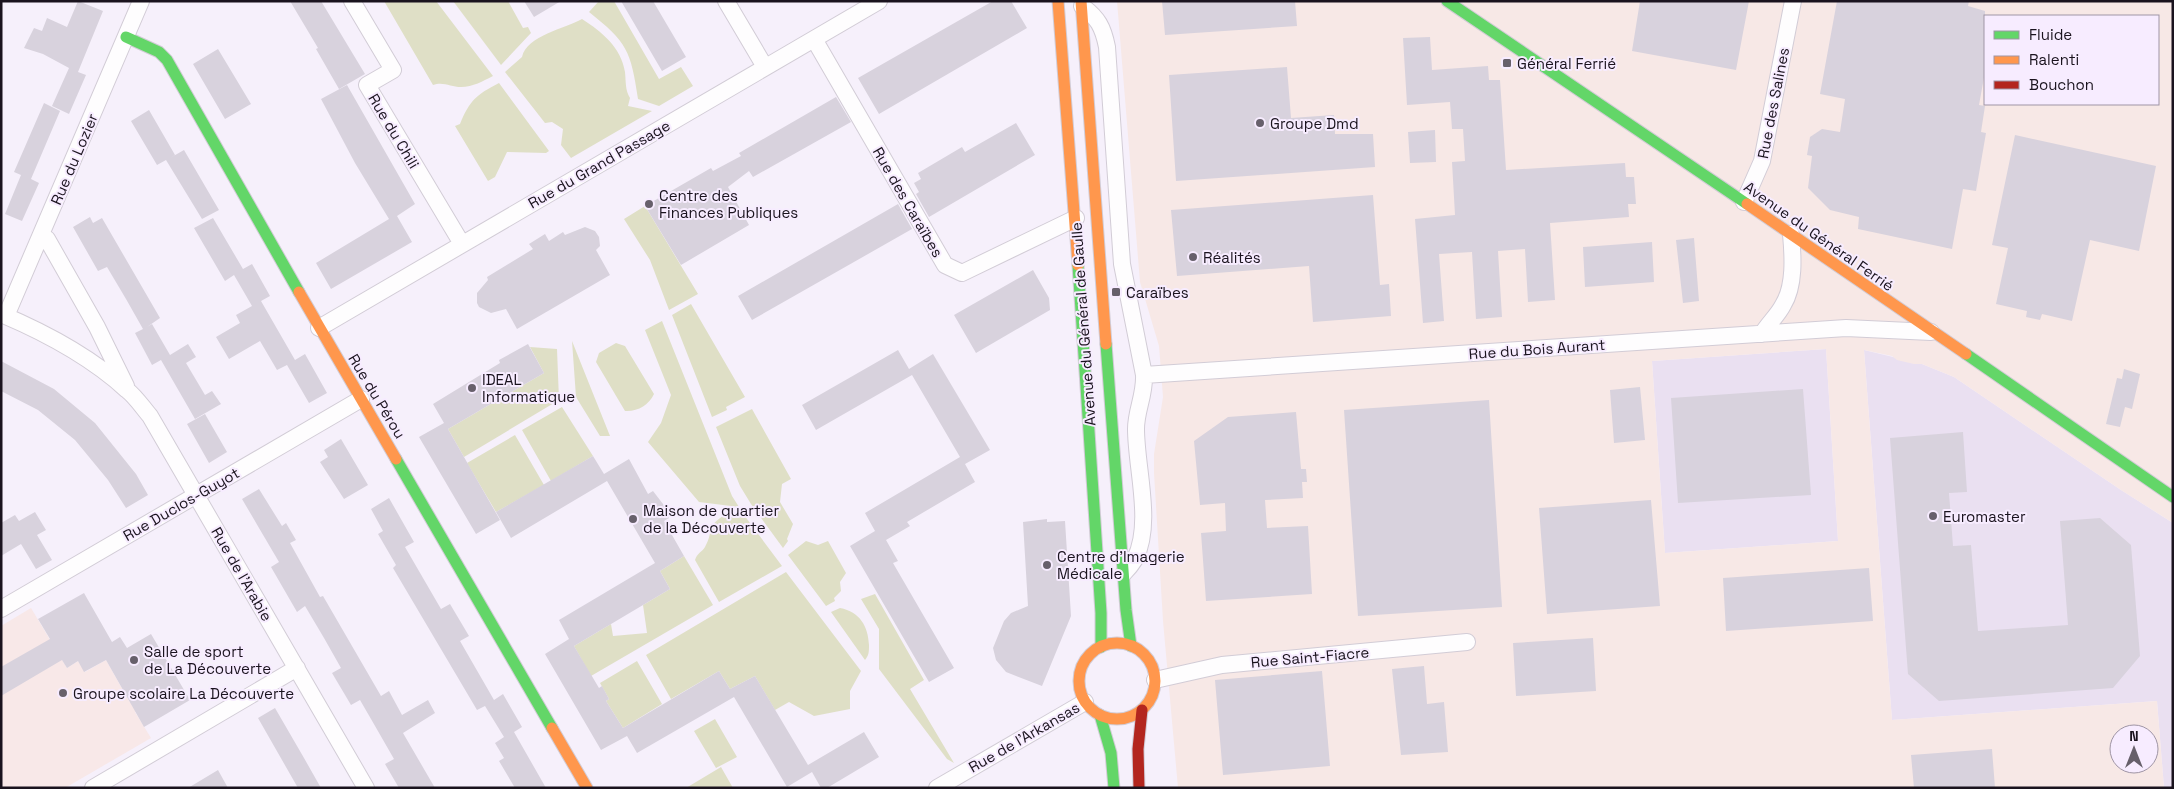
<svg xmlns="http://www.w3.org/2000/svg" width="2174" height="789" font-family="'Space Grotesk',sans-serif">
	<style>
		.built { fill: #eae0f1 }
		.industrial { fill: #f7e8e6; fill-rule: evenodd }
		.education { fill: #f8e8e8 }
		.green { fill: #dfdfc6 }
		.building { fill: #d8d2dd }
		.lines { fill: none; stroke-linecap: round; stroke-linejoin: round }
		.street-casing { stroke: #d2ccd6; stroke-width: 18 }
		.fast-casing { stroke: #d2ccd6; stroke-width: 13 }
		.slow-casing { stroke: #d2ccd6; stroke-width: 13 }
		.jam-casing { stroke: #d2ccd6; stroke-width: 13 }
		.street { stroke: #fefdfe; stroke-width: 16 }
		.fast { stroke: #63d668; stroke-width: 11 }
		.slow { stroke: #ff974d; stroke-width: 11 }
		.jam { stroke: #b3261e; stroke-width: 11 }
		.poi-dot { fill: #67606b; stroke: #f7ecff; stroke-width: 2 }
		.labels { text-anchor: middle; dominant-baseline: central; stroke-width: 4; stroke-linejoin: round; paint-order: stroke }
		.poi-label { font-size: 15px; fill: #1a131e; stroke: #f7ecff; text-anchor: start }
		.street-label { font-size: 15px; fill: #1a131e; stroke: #f7ecff }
	</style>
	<rect width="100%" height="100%" fill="#f6f0fb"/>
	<!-- built -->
	<path class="built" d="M1826 349 1838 541 1665 553 1652 361Z
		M1864 350 1922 364 1954 377 2121 490 2173 523V788H2164L2157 701 1892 720Z"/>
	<!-- industrial -->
	<path class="industrial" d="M1117 1H2173V523L2121 490 1954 377 1922 364H1914L1897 360 1892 356 1864 350 1892 720 2157 701 2164 788H1178L1163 621 1154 473V454L1163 397 1159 346 1140 282ZM1985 16H2158V104H1985ZM1826 349 1838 541 1665 553 1652 361ZM2119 734H2149V764H2119Z"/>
	<!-- education -->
	<path class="education" d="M31 608 67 668 78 661 85 672 106 660 129 701 138 710 135 712 151 738 65 788H1V626Z"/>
	<!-- green -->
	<path class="green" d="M384 1H436L493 76C483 81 473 87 461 87 451 87 443 81 433 85Z
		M453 1H508L523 28 528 27 531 33 501 65Z
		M599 1H614L659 79 681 67 693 86 659 106 638 99C631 51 627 42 589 12Z
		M582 19C602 32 621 47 625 72 626 82 625 90 630 98L628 106 652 111 571 158 561 145 563 129 552 122 545 123 505 72 522 57C527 35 565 29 582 19Z
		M499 83 549 151 546 153 507 152 495 177 488 181 455 126 460 124C470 100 476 95 499 83Z
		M645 206 698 294 669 310 650 260 624 219Z
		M691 304 745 397 726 407 727 410 712 417 672 315Z
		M662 321 732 496 739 507 699 502 648 442 661 423 671 395 645 330Z
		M572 341 610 436H600L576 397Z
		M616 343 625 346 654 394C649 405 637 412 625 411L596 362 599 353Z
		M530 347 557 349 559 400 464 457 448 429 544 373Z
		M562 407 593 456 551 481 522 430Z
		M752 409 791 479 782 484 780 502 793 524 787 539 788 541 783 548 751 504 740 486 716 427Z
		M515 435 544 485 496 512 467 463Z
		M726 514 744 515 782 566 719 602 695 560C697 553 702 552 705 547 715 529 704 528 726 514Z
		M806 541 818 545 828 541 846 573 840 582 841 591 834 598 835 601 826 606 788 555Z
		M684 556 713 605 591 676 574 646 611 624 613 636 647 633 643 605 670 589 660 571Z
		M786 572 861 671 850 691V709L814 716 789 702 775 710 755 676 730 689 719 671 671 699 646 655Z
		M875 594 924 680 910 689 954 763 947 759 879 669V629L861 599Z
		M840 608C860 612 868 626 869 645 869 652 869 655 865 660L831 612Z
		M637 661 662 704 623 728 606 701 609 699 600 683Z
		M715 719 737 757 716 768 694 731Z
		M721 767 733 788H686Z"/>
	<!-- building -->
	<path class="building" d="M78 1 103 11 78 72 86 75 69 114 52 106 69 68 43 54 24 48 34 28 42 31 47 18 67 27Z
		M290 1H321L365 74 339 89 316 49 318 48Z
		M524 1H561L534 17Z
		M621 1H653L686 57 662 71Z
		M993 1H1011L1027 28 879 114 858 78Z
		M1162 1H1295L1297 26 1165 35Z
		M1640 1H1749L1736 70 1632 51Z
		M1837 1H1969L1968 6 1985 11V72L1979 105 1985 106 1981 132 1986 133 1976 191 1963 189 1952 249 1858 229 1859 217 1830 210 1808 188 1812 156 1807 155 1810 137 1822 129 1840 132 1845 99 1820 94Z
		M1430 37 1432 70 1488 66 1489 80H1500L1506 170 1625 163 1626 177H1634L1636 204H1628L1629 217 1550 223 1555 300 1528 302 1525 249 1498 251 1502 317 1476 319 1472 252 1439 254 1444 321 1423 323 1415 219 1455 215 1452 162 1465 161 1463 129H1452L1450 102 1407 105 1403 38Z
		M218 49 251 104 225 119 193 64Z
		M1287 67 1291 118 1334 115 1335 134H1373L1375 167 1176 181 1169 75Z
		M347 85 415 204 397 216 412 242 331 289 316 263 389 219 355 163 321 99Z
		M836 97 851 122 753 177 749 171 728 187 749 225 681 265 645 206 711 168 713 171 741 156 739 153Z
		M44 103 60 111 31 179 39 183 22 221 5 214 21 175 14 172Z
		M149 110 175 155 170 158 184 150 219 210 202 219 166 160 157 165 131 121Z
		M1016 123 1035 155 929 217 916 194 919 192 914 183 921 179 918 173 962 147 965 152Z
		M1435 130 1436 162 1410 163 1408 132Z
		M2015 135 2156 166 2139 251 2090 240 2072 321 2042 314 2040 320 2026 317 2027 311 1996 304 2008 248 1992 245Z
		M1373 195 1380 285 1389 284 1391 316 1313 322 1309 266 1177 276 1171 210Z
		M898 204 912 229 752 320 738 296Z
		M90 217 93 223 102 218 160 318 147 327 152 324 170 355 188 344 196 357 186 363 205 395 212 391 221 404 195 419 161 360 152 365 135 333 143 329 126 299 107 267 98 271 73 227Z
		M213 218 243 269 252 264 270 296 261 301 295 360 305 354 327 393 309 403 287 365 277 370 260 341 229 359 216 337 240 323 236 315 252 306 234 275 225 281 194 228Z
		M585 227 595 231 599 237 600 246 596 250 610 275 517 329 506 309 491 313 479 307 477 303V293L488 280 487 277 533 249 529 244 545 234 549 241 563 232 565 235Z
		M1694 238 1699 301 1683 303 1676 240Z
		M1652 242 1654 282 1585 287 1583 247Z
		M1033 270 1049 298 1050 310 976 353 954 315Z
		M528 344 544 373 448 429 500 520 476 534 419 437 444 423 433 404 500 363 499 360Z
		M898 350 909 369 933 354 990 450 965 464 975 482 907 522 910 526 886 540 898 561 893 563 954 668 929 682 850 546 875 531 865 513 960 457 912 375 816 430 802 405Z
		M1 361 54 389 95 423 136 474 148 495 126 508 108 480 75 440 38 410 1 391Z
		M2124 369 2140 374 2132 409 2125 407 2120 427 2106 424 2117 378 2122 379Z
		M1640 387 1645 440 1614 443 1610 390Z
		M1803 389 1811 495 1678 503 1671 398Z
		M1489 400 1502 607 1358 616 1344 410Z
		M1296 412 1301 469H1306L1307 482H1302L1303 498 1265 500 1267 528 1308 526 1312 594 1206 601 1201 533 1226 531 1225 503 1200 505 1194 441 1228 417Z
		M205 414 227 452 209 463 187 424Z
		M1963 432 1967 492 1949 493 1953 546 1971 545 1978 631 2068 625 2060 521 2100 518 2131 545 2140 656 2113 688 1939 701 1908 674 1890 438Z
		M341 439 368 485 344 499 320 462 328 457 324 450Z
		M593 456 604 474 629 459 648 494 653 491 663 504 669 518 664 521 684 556 660 571 670 589 574 646 599 688 602 686 609 699 606 701 623 728 719 671 730 689 755 676 808 765 864 732 879 757 827 788H821L812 772 787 787 734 697 637 753 627 736 601 750 545 654 569 639 559 620 655 563 607 481 511 538 496 512Z
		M259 489 282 526 286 523 296 540 290 543 320 597 323 596 381 696 389 691 402 715 428 700 435 713 403 733 435 788H399L385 764 394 759 371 719 360 700 351 705 332 673 341 668 324 638 305 606 297 612 271 567 279 562 242 499Z
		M389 498 414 542 405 547 441 609 450 604 469 636 460 641 494 700 503 694 522 727 514 732 546 788H515L499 761 504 758 495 743 504 737 485 706 477 710 393 568 396 565 378 534 383 531 371 509Z
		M1651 500 1660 606 1547 614 1539 508Z
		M35 512 46 530 37 535 52 560 36 569 21 544 1 556V523L15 515 19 521Z
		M1047 519V522L1065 521 1071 616 1042 686 1006 672 996 660 993 648 1004 621 1011 613 1028 606 1023 522Z
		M1869 568 1873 621 1726 631 1723 578Z
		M84 593 112 642 120 637 127 648 151 634 190 700 144 727 106 660 84 672 78 661 67 668 62 660 1 696V667L50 639 38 619Z
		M1593 638 1596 691 1516 696 1513 643Z
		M1424 666 1427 704 1444 702 1448 752 1401 755 1392 669Z
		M1322 671 1330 766 1223 775 1215 680Z
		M275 708 304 758 321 788H298L258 718Z
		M1992 749 1995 788H1914L1911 755Z
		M218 770 228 788H188Z"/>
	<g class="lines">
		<defs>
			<path id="street" d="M352 1 393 70 367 85 462 244
				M726 1 765 67
				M1082 6C1098 18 1103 27 1107 47L1122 264 1144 375C1145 395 1136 410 1136 429 1136 468 1153 523 1135 559 1132 564 1127 570 1123 574
				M814 39 945 265 962 273 1076 218
				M1744 202 1762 161 1793 1
				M41 236 47 239 97 327 126 386
				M1 314C46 333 91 357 127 390 136 397 143 408 150 416L366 788
				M6 316 141 1
				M319 328 879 1
				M1762 334C1768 324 1778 315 1783 305 1795 286 1793 256 1791 234
				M1144 375 1846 328 1931 332
				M1 609 361 399
				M1155 680 1222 665 1467 642
				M93 788 297 668
				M937 788 1085 702"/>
			<path id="fast" d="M1447 1 1747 204
				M126 37 159 52 167 60 299 292
				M1078 265 1101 613V647
				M1106 344 1126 610 1131 646
				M1966 354 2173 497
				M396 459 552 728
				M1100 715 1111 753 1114 788"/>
			<path id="slow" d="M1058 1 1078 265
				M1081 1 1106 344
				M1747 204 1966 354
				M299 292 396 459
				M1079 681a38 38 0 1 1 76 0a38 38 0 1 1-76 0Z
				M552 728 587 788"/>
			<path id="jam" d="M1139 788 1138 749 1142 710"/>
		</defs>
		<!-- street casing -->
		<use href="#street" class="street-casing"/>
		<!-- fast casing -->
		<use href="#fast" class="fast-casing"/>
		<!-- slow casing -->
		<use href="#slow" class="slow-casing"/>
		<!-- jam casing -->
		<use href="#jam" class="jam-casing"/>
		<!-- street -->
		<use href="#street" class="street"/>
		<!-- fast -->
		<use href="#fast" class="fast"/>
		<!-- slow -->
		<use href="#slow" class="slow"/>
		<!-- jam -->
		<use href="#jam" class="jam"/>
	</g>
	<!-- markers -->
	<g class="poi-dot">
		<rect x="1502" y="58" width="10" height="10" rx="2.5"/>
		<circle cx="1260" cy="123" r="5"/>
		<circle cx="649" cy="204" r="5"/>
		<circle cx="1193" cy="257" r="5"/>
		<rect x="1111" y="287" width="10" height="10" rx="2.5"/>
		<circle cx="472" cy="388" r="5"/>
		<circle cx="1933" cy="516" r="5"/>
		<circle cx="633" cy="519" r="5"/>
		<circle cx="1047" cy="565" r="5"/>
		<circle cx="134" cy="660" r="5"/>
		<circle cx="63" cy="693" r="5"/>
	</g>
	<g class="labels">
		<!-- poi labels -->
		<g class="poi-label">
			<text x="1517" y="63">Général Ferrié</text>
			<text x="1270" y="123">Groupe Dmd</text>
			<text x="659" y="195">Centre des<tspan x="659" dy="17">Finances Publiques</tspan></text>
			<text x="1203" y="257">Réalités</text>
			<text x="1126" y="292">Caraïbes</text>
			<text x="482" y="379">IDEAL<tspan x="482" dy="17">Informatique</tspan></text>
			<text x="643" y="510">Maison de quartier<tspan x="643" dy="17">de la Découverte</tspan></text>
			<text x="1943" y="516">Euromaster</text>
			<text x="1057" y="556">Centre d'Imagerie<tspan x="1057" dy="17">Médicale</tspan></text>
			<text x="144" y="651">Salle de sport<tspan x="144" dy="17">de La Découverte</tspan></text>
			<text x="73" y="693">Groupe scolaire La Découverte</text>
		</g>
		<!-- street labels -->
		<g class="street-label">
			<text transform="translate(1773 103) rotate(-79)">Rue des Salines</text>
			<text transform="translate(394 131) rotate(59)">Rue du Chili</text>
			<text transform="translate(74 159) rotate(-67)">Rue du Lozier</text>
			<text transform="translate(599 164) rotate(-30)">Rue du Grand Passage</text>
			<text transform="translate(908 202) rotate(60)">Rue des Caraïbes</text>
			<text transform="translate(1819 236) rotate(35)">Avenue du Général Ferrié</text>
			<text transform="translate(1083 324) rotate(-94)">Avenue du Général de Gaulle</text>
			<text transform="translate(1537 349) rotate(-4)">Rue du Bois Aurant</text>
			<text transform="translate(377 396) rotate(59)">Rue du Pérou</text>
			<text transform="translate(181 504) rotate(-30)">Rue Duclos-Guyot</text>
			<text transform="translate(242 574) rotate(60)">Rue de l'Arabie</text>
			<text transform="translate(1310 657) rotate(-5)">Rue Saint-Fiacre</text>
			<text transform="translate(1024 737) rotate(-30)">Rue de l'Arkansas</text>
		</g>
	</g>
	<!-- border -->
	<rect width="2174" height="789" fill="none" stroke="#1a131e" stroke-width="5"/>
	<!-- legend -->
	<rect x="1984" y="15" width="175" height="90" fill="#f7ecff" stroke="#9f95a5"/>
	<rect x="1994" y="31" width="25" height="8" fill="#63d668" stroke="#9f95a5"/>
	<text x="2029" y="40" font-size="15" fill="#1a131e">Fluide</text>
	<rect x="1994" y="56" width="25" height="8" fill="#ff974d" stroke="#9f95a5"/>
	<text x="2029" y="65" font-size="15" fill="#1a131e">Ralenti</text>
	<rect x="1994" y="81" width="25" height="8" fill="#b3261e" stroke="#9f95a5"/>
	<text x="2029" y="90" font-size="15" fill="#1a131e">Bouchon</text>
	<!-- north arrow -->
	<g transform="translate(2134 749)"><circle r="24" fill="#f7ecff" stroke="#9f95a5"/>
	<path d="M0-4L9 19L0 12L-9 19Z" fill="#67606b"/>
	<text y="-8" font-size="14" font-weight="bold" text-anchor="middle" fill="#1a131e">N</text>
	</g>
</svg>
